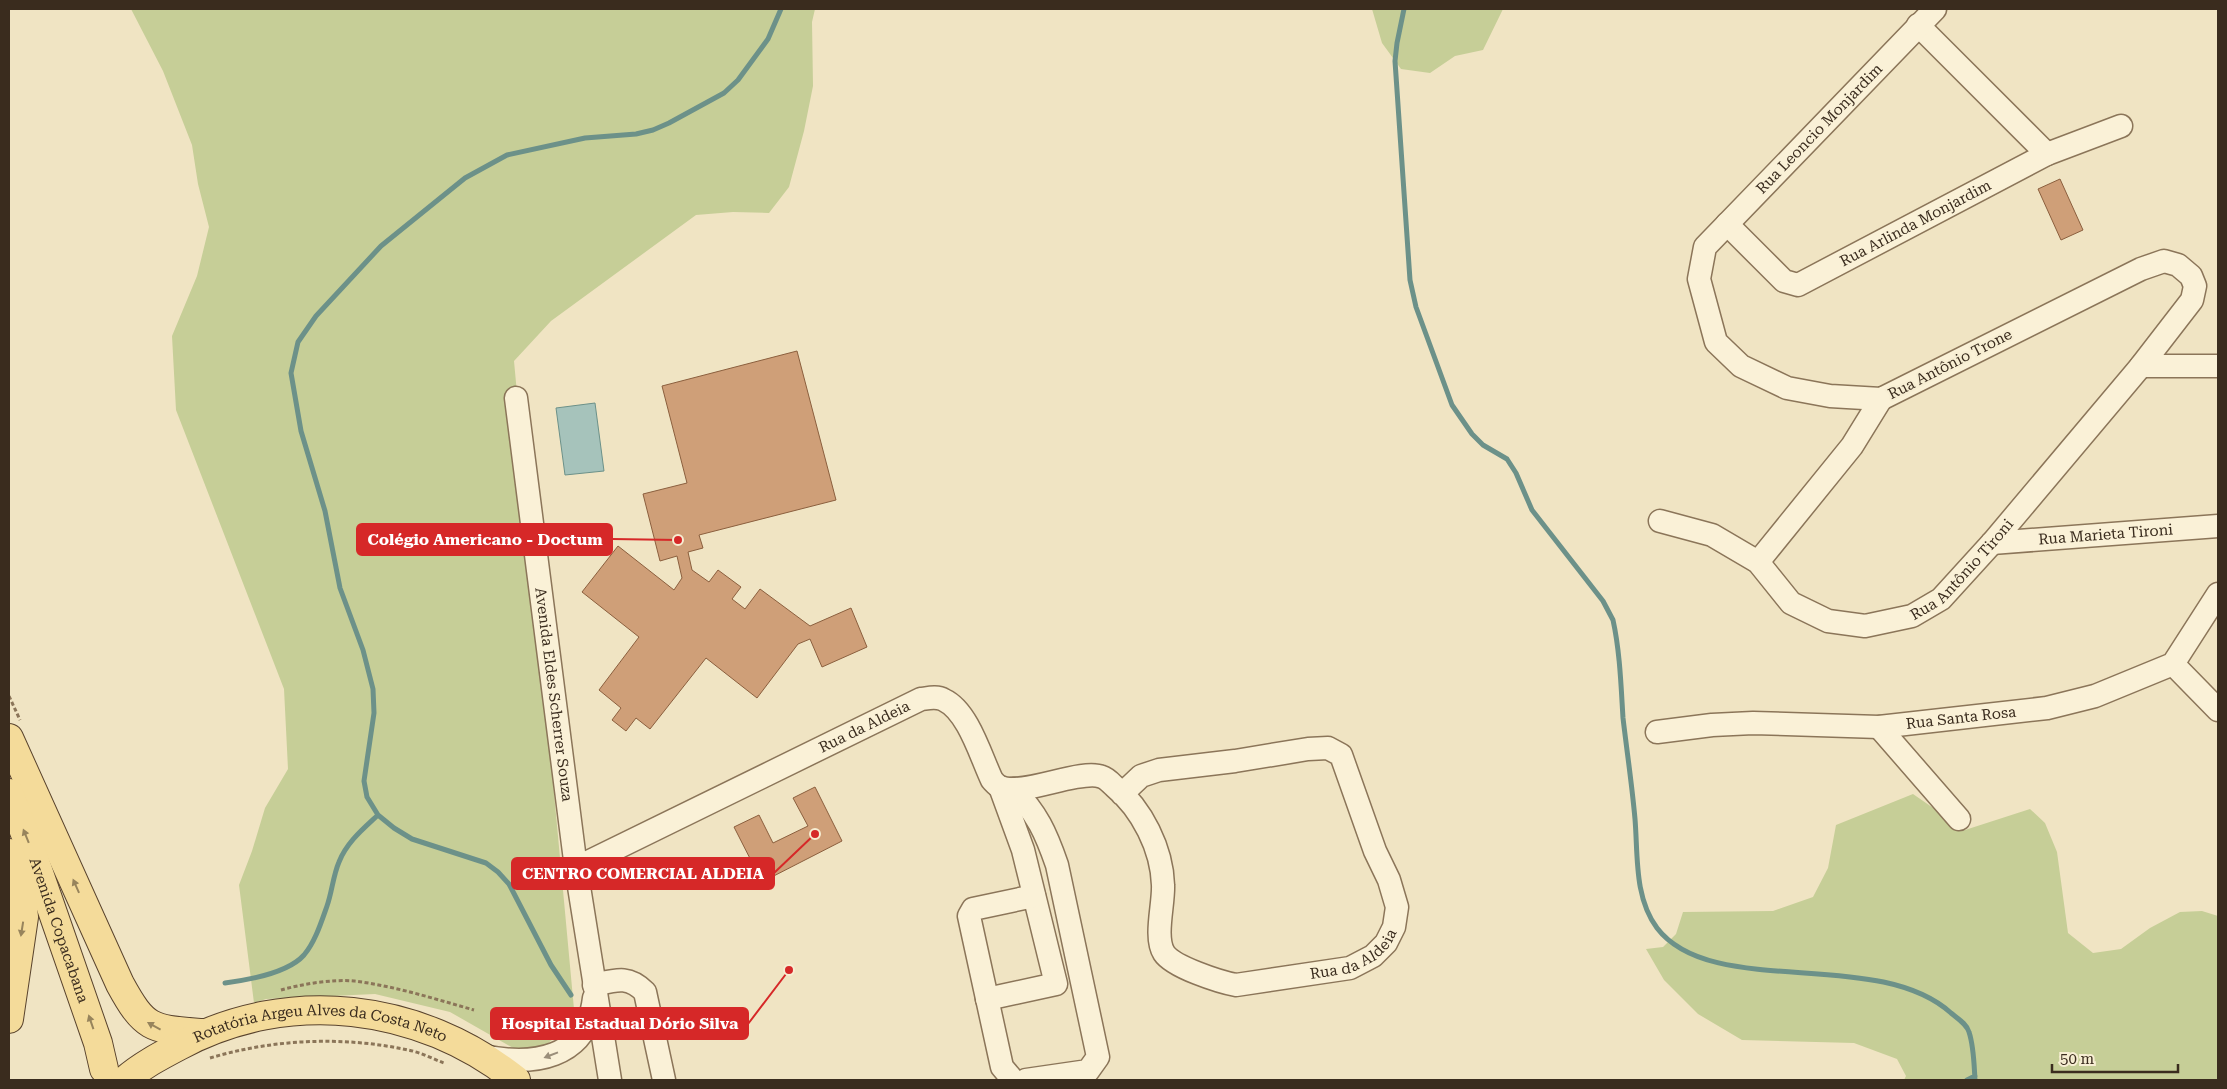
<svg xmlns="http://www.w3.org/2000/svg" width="2227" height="1089" font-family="'Roboto Serif',serif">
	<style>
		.green { fill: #c6ce97 }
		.water { fill: #a6c3bb; stroke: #6c9189 }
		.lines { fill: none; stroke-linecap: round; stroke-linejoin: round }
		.stream { stroke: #6c9189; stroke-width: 5 }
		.building { fill: #cf9f78; stroke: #8b5f3e }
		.minor-casing { stroke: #8b7559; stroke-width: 25 }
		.major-casing { stroke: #59432d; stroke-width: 30 }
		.path { stroke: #8b7559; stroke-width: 3; stroke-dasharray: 4 2.5; stroke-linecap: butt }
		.minor { stroke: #faf1d7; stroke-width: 22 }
		.major { stroke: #f4db9a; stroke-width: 28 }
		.oneway { fill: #97845c }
		.oneway2 { fill: #9a8e7a }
		.labels { text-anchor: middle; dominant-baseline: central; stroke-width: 4.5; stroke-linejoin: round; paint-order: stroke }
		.street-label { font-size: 15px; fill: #3a2c1e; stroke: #f7eed3 }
		.leader { fill: none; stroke: #d62828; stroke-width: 2 }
		.callout-dot { fill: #d62828; stroke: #f7eed3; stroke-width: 2 }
		.callout { fill: #d62828; stroke: #d62828; stroke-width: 2 }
		.callout-label { font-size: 16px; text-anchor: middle; font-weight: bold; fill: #fff }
	</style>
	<rect width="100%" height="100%" fill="#f0e4c3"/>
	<!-- green -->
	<path class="green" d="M131 9H815L812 22 813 86 804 131 789 187 769 213 733 212 696 215 551 321 514 361 574 1009 562 1031 529 1060 522 1053 450 1012 375 994 266 999 254 1003 239 885 252 851 265 808 288 769 284 689 176 410 172 336 197 276 209 227 198 184 192 145 163 71Z
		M1372 9H1503L1483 50 1455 56 1430 73 1401 69 1382 43Z
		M1913 794 1965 830 2030 809 2045 823 2057 852 2068 933 2093 953 2121 949 2150 928 2180 912 2202 911 2218 916V1080H1904L1906 1076 1897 1059 1854 1043 1742 1040 1698 1014 1664 980 1646 949 1663 947 1676 934 1683 912 1773 911 1813 897 1828 868 1836 825Z"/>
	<!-- water -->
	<path class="water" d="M595 403 604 471 565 475 556 408Z"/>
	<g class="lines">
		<!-- stream -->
		<path class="stream" d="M1404 9 1397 43 1395 61 1410 280 1416 307 1452 405 1472 434 1483 445 1507 459 1516 473 1532 510 1603 601 1613 620C1620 652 1621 686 1623 718 1627 752 1632 785 1635 819 1638 855 1634 897 1657 928 1712 1000 1877 946 1951 1013 1957 1018 1967 1024 1969 1032 1974 1047 1974 1065 1975 1080
			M225 983C248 980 288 973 304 955 315 942 321 923 327 906 332 892 333 876 339 862 347 842 363 829 378 815
			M571 995 551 965 509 884 498 872 486 863 412 839 394 828 378 815 367 797 364 781 374 713 373 689 363 650 340 588 325 511 301 431 291 373 298 342 316 316 381 246 465 178 507 155 585 138 636 134 653 130 669 123 724 93 738 80 768 39 781 9
			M1967 1080 1975 1076"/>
	</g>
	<!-- building -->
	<path class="building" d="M2060 179 2083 230 2061 240 2038 189Z
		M797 351 836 500 699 535 703 548 688 552 692 570 709 582 718 570 741 587 732 599 745 609 760 589 810 626 851 608 867 647 822 667 810 639 798 644 757 698 706 658 650 729 636 718 626 731 612 720 621 708 599 690 639 637 582 592 618 546 674 590 682 578 677 556 660 561 643 494 687 483 662 386Z
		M815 787 842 841 762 882 734 827 759 815 773 843 808 826 793 798Z"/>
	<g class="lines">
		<defs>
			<g id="minor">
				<path d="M1918 25 2047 154"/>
				<path id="s1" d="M1727 224 1784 281 1798 285 2047 154 2121 126"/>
				<path d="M2141 366H2218"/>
				<path id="s2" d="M516 398 576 868 610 1080"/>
				<path id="s3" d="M1660 521 1712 535 1758 562 1791 603 1828 621 1865 626 1912 616 1941 599 1992 543 2141 366 2192 300 2195 286 2191 276 2178 265 2164 261 2141 269 1881 399 1830 396 1787 388 1741 366 1716 342 1699 279 1705 247 1935 9"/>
				<path id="s4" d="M1992 543 2218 526"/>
				<path d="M1758 562 1852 446 1881 399"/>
				<path d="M2173 664 2218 710"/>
				<path d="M1879 727 1959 819"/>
				<path id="s5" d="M1657 732 1712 725 1753 723 1879 727 2047 708 2095 696 2173 664 2218 594"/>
				<path d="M1013 789C1037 813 1046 833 1057 865L1098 1057 1088 1071 1026 1080"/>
				<path id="s6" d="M576 868 921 699C929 698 937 696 944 700 968 711 981 757 992 780 994 782 997 786 1000 787 1022 797 1081 768 1102 777 1106 778 1111 783 1114 786 1142 809 1162 849 1163 885 1164 904 1154 937 1164 953 1173 967 1220 982 1236 985L1350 968 1373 956 1386 943 1394 927 1397 907 1389 880 1375 851 1341 755 1328 748 1308 749 1235 761 1159 770 1141 776 1122 794"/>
				<path d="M594 985C616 980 628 975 645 992L664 1080"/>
				<path d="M987 999 1056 984 1023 850 1000 787"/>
				<path d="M483 1056C532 1066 587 1060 594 998"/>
				<path d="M1013 1080 1002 1067 969 916 973 909 1034 896"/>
			</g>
			<g id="major">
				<path d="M9 738 120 984C145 1030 152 1029 202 1033"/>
				<path id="s7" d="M9 793 29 844 98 1043 104 1069"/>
				<path d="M9 853 20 881 24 917 9 1019"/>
				<path id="s8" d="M125 1080C141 1066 160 1056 179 1046 288 987 420 1003 516 1080"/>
			</g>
		</defs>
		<!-- minor casing -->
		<use href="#minor" class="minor-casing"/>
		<!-- major casing -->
		<use href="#major" class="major-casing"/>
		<!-- path -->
		<path class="path" d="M9 696 20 720
			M281 990C302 984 333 979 354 981 395 986 435 999 474 1010
			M210 1058C273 1039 344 1036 408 1050 420 1052 433 1059 444 1063"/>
		<!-- minor -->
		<use href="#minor" class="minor"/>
		<!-- major -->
		<use href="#major" class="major"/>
	</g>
	<!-- one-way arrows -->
	<defs><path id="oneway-solid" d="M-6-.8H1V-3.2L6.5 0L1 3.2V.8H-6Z" transform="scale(1.25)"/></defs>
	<g class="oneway">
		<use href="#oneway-solid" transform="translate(26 836) rotate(-112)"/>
		<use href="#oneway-solid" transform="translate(76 886) rotate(-114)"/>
		<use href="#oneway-solid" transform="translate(22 929) rotate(99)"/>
		<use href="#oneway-solid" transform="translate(91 1022) rotate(-109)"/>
		<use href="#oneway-solid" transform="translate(154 1026) rotate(-151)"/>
	</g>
	<use class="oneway2" href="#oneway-solid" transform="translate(551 1055) rotate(159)"/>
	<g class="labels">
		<!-- street labels -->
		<g class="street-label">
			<text stroke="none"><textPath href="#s3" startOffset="1525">Rua Leoncio Monjardim</textPath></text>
			<text stroke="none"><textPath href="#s1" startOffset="228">Rua Arlinda Monjardim</textPath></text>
			<text transform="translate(1950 364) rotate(-27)">Rua Antônio Trone</text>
			<text stroke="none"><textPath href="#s4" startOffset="114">Rua Marieta Tironi</textPath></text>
			<text stroke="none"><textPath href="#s3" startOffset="355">Rua Antônio Tironi</textPath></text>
			<text stroke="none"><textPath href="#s2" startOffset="299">Avenida Eldes Scherrer Souza</textPath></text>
			<text stroke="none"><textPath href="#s5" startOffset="305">Rua Santa Rosa</textPath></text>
			<text stroke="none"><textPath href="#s6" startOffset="321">Rua da Aldeia</textPath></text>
			<text stroke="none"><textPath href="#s7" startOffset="146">Avenida Copacabana</textPath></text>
			<text stroke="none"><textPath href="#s6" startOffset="1019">Rua da Aldeia</textPath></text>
			<text stroke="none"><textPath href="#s8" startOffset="211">Rotatória Argeu Alves da Costa Neto</textPath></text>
		</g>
	</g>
	<!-- callouts -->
	<path class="leader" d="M678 540L612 539M815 834L774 873M789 970L748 1024"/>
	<g class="callout-dot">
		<circle cx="678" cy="540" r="5"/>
		<circle cx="815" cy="834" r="5"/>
		<circle cx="789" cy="970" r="5"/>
	</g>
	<g class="callout">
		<rect x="357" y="524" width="255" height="31" rx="5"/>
		<rect x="512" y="858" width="262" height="31" rx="5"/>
		<rect x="491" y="1008" width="257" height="31" rx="5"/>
	</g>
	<g class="callout-label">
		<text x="485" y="545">Colégio Americano - Doctum</text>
		<text x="643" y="879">CENTRO COMERCIAL ALDEIA</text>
		<text x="620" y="1029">Hospital Estadual Dório Silva</text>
	</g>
	<!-- border -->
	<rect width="2227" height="1089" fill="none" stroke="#3a2c1e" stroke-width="20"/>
	<!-- scale -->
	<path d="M2052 1064v8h126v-8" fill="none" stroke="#3a2c1e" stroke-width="2.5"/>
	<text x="2060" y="1064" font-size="15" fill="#3a2c1e" stroke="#f7eed3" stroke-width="4" paint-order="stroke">50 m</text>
</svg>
